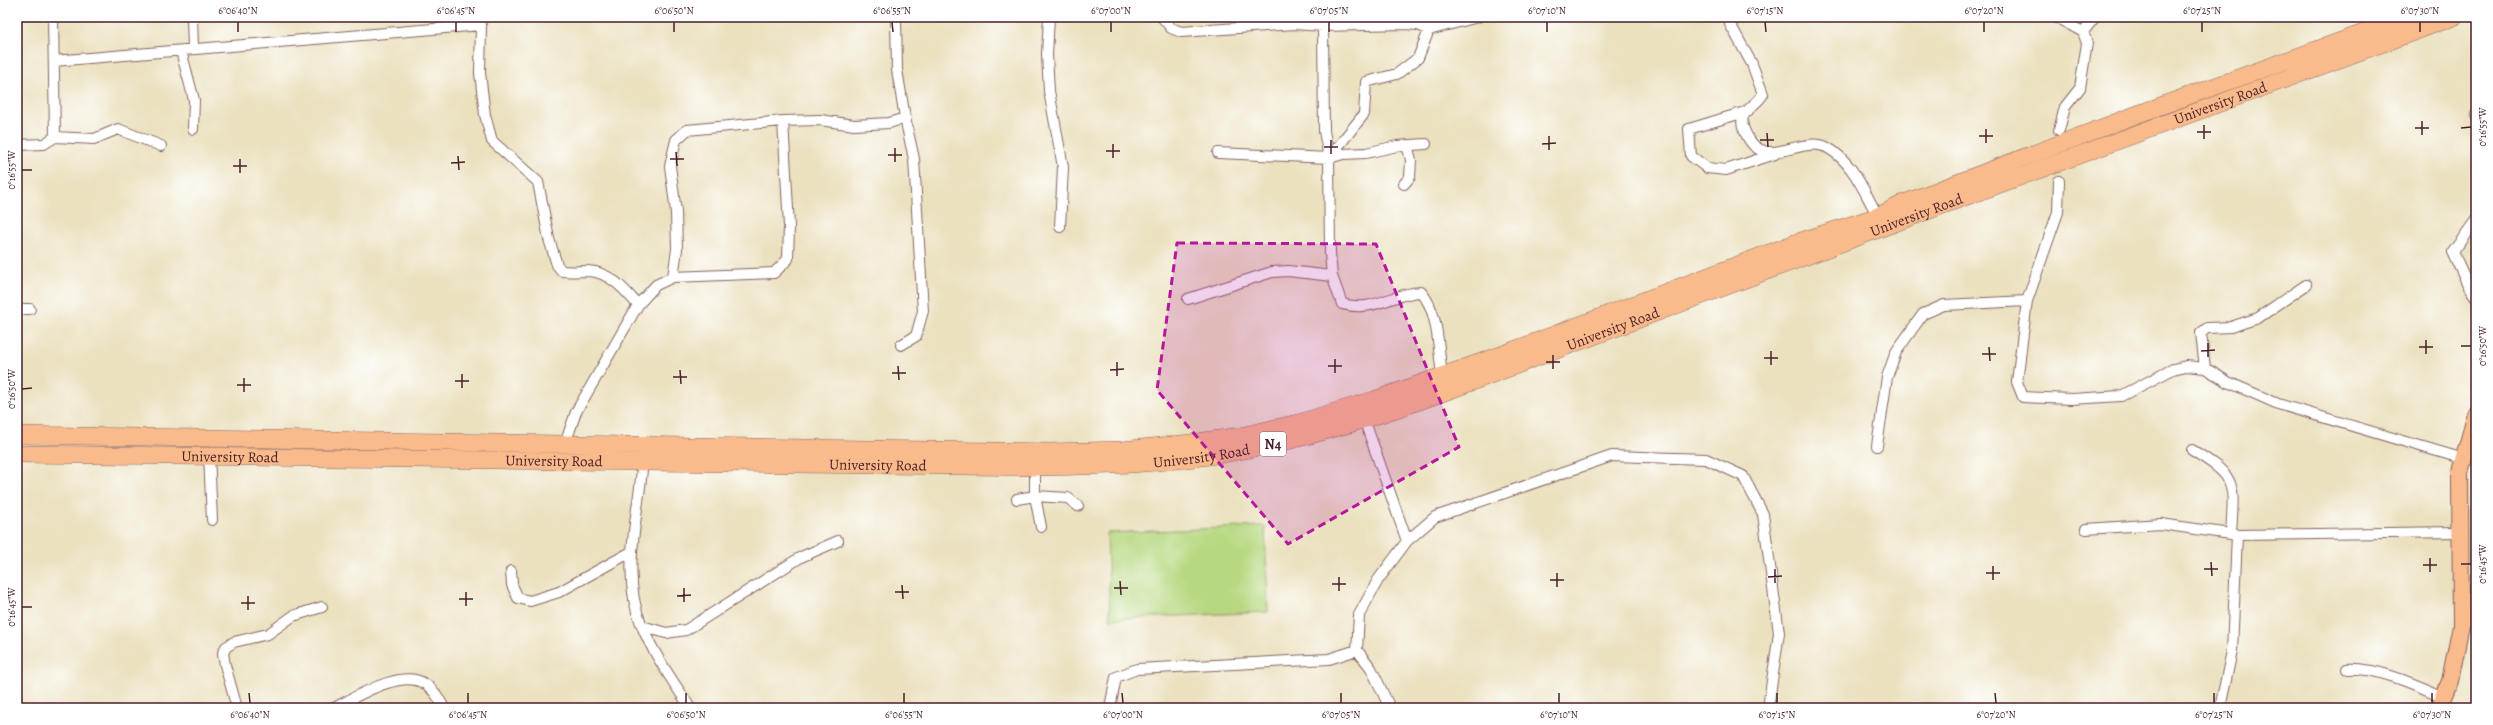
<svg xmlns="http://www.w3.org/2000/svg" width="2493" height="725" font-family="Alegreya,serif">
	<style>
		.green { fill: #b7d880; stroke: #807c56 }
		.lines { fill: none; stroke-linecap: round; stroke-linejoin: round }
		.minor-casing { stroke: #82635f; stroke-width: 12 }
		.primary-casing { stroke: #82635f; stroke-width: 18 }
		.trunk-casing { stroke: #82635f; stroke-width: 18 }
		.minor { stroke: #fff; stroke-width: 10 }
		.primary { stroke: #fabb8c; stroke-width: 16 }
		.trunk { stroke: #fabb8c; stroke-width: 17 }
		.marked { fill: #b5179e; fill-opacity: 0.2; stroke: #b5179e; stroke-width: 3; stroke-dasharray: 8 5; stroke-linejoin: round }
		.ticks { fill: none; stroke: #4a1f2b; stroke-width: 1.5 }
		.labels { text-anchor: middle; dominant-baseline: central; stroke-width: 4; stroke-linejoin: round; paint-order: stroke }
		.shield { fill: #fff; stroke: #80626b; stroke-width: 1 }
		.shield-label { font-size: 14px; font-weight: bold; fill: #4a1f2b }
		.street-label { font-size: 15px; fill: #4a1f2b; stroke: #fff }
		.neatline { fill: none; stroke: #4a1f2b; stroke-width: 1.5 }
		.ticks-label { font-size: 10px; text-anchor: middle; fill: #4a1f2b }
	</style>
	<rect width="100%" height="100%" fill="#fff"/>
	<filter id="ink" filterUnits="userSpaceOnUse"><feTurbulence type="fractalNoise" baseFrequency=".025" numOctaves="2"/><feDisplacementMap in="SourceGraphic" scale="8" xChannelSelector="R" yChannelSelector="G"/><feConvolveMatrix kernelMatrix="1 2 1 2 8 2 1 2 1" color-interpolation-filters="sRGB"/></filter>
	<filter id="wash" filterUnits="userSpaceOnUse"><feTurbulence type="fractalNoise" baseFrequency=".012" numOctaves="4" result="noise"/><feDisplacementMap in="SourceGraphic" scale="16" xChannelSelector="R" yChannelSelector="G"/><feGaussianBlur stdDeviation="0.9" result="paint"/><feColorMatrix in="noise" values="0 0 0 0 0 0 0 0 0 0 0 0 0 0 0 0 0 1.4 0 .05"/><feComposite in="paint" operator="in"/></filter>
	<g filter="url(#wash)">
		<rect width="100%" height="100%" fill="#ebe1bf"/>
		<!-- green -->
		<path class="green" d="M1265 526 1268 612 1110 619 1107 533Z"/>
	</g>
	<g filter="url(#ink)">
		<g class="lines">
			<defs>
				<path id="minor" d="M53 17 55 137
					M192 17 193 49
					M1049 17 1047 55 1049 91 1063 167 1060 227
					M1162 17 1171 28 1181 32 1294 24 1323 26 1324 131 1329 158 1330 253 1332 276 1342 304C1374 313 1392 293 1421 292 1439 312 1438 349 1442 375
					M2056 17 2083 32 2095 17
					M1730 24 1752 64 1763 94C1758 103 1747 108 1743 117 1741 123 1743 128 1746 134 1765 174 1801 133 1828 148 1853 162 1864 192 1878 216
					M1323 26 1404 24 1418 25 1429 30
					M181 51 194 100 193 129
					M54 61 481 25 480 73 485 115 492 141 538 182 549 239 557 265 562 271C571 272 579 271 588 271 610 272 625 290 638 305
					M1748 111 1689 129 1691 156 1707 168 1726 170 1775 154
					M2476 115V116
					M2059 130 2065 107 2080 88 2087 43 2083 32
					M17 145 44 144 55 137 94 139 118 129 161 146
					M1218 153 1329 158 1343 154 1366 153 1397 146 1426 144
					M1329 158 1364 114 1366 82 1397 74 1418 58 1429 30 1478 17
					M2059 181 2058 212 2027 301 2017 382 2023 397 2072 399 2121 396 2173 369 2186 366 2205 368 2228 382 2278 404 2464 459
					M1404 184 1410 177 1411 160 1407 145
					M2476 220 2453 252 2469 287 2476 297
					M673 277 774 273 788 259 789 226 783 121
					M1188 299 1272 272 1288 271 1332 276
					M17 309H30
					M901 345 916 336 923 311 914 159 905 118
					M2205 368 2201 333 2207 328 2231 327 2258 318 2306 285
					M1364 419 1407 541
					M1877 446 1887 377 1896 352 1923 314 1944 305 2027 301
					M564 447 576 412 638 305 656 285 673 277 677 249 676 212 670 166 676 140 687 130 783 121 820 120 854 125 889 123 905 118 897 70 896 17
					M2192 450C2238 478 2234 482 2231 534
					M209 455 212 520
					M643 457C640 512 619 573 642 626 653 654 674 682 690 708
					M1035 467V496L1068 498 1078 506
					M1017 499 1035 496 1041 527
					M2086 529 2161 524 2237 535 2460 532
					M511 571 512 585 518 598 530 601 559 592 631 552
					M642 626 666 633 686 630 801 557 838 541
					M1357 650 1359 615 1378 580 1407 541 1435 517 1612 456 1706 459 1743 476 1763 514 1779 633 1768 708
					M2347 669C2377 667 2416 685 2444 697
					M237 708 225 665 223 653 226 647 234 642 268 634 293 616 322 607
					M334 708C356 697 402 668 425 684 434 689 439 699 444 708
					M1110 708 1116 677 1137 669 1329 659 1357 650 1371 668 1390 708
					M2220 708 2232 651 2237 535"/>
				<path id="primary" d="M2439 708 2450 681 2461 626 2460 472 2476 414"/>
				<g id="trunk">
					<path d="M17 435 1050 452 1122 450 1191 443 1241 436 1298 423 1374 400 1501 355 1798 242 1878 216 1902 204 2138 114 2408 17"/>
					<path id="s1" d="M17 454 1035 467C1103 466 1173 464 1240 451 1312 438 1382 415 1450 390L1916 215 2454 17"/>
				</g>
			</defs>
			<!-- minor casing -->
			<use href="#minor" class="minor-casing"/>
			<!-- primary casing -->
			<use href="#primary" class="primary-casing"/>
			<!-- trunk casing -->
			<use href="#trunk" class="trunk-casing"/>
			<!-- minor -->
			<use href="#minor" class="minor"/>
			<!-- primary -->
			<use href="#primary" class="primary"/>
			<!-- trunk -->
			<use href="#trunk" class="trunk"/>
		</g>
	</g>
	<!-- marked area -->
	<path class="marked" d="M1177 243 1376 244 1459 447 1288 544 1157 390Z"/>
	<!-- ticks -->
	<path class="ticks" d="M238 22V32M456 22V32M674 22V32M892 22 893 32M1111 22V32M1329 22V32M1547 22V32M1765 22 1766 32M1984 22V32M2202 22V32M2420 22V32M2422 121V135M2204 125V139M2415 128H2429M2461 128 2471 127M1986 129V143M2197 132H2211M1767 133 1768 147M1549 136V150M1979 136H1993M1331 140V154M1760 140H1774M1113 144V158M1542 144 1556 143M1324 147H1338M895 148V162M1106 151H1120M676 152 677 166M888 155H902M458 156 459 170M240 159V173M670 159H684M451 163 465 162M233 166H247M22 170H32M2426 340V354M2208 343V357M2461 346H2471M1989 347 1990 361M2419 347H2433M1771 351V365M2201 351 2215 350M1982 354H1996M1553 355V369M1764 358H1778M1335 359V373M1117 362V376M1546 362H1560M898 366 899 380M1328 366H1342M680 370 681 384M1110 370 1124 369M892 373H906M462 374V388M673 377H687M244 378V392M455 381H469M237 385H251M22 389 32 388M2430 558V572M2211 562 2212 576M2461 564H2471M2423 565H2437M1993 566V580M1775 569V583M2204 569H2218M1557 573V587M1986 573H2000M1339 577V591M1768 577 1782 576M1550 580H1564M1120 581 1121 595M1332 584H1346M902 585 903 599M684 588V602M1114 588H1128M466 592V606M895 592H909M248 596V610M677 596 691 595M459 599H473M241 603H255M22 607H32M249 693 250 703M468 693V703M686 693V703M904 693V703M1122 693 1123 703M1341 693V703M1559 693V703M1777 693V703M1995 693 1996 703M2214 693V703M2432 693V703"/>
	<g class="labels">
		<!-- shield labels -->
		<rect class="shield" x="1260" y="432" width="26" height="24" rx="3"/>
		<g class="shield-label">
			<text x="1273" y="444">N4</text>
		</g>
		<!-- street labels -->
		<g class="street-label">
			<text stroke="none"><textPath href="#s1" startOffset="2265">University Road</textPath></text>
			<text stroke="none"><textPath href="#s1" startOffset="1941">University Road</textPath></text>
			<text stroke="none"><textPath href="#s1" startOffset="1617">University Road</textPath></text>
			<text stroke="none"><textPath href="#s1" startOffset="213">University Road</textPath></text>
			<text stroke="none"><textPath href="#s1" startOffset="1185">University Road</textPath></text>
			<text stroke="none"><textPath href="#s1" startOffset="537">University Road</textPath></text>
			<text stroke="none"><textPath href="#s1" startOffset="861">University Road</textPath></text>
		</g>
	</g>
	<!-- margin -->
	<rect width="2493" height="725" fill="none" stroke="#fff" stroke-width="44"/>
	<rect x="22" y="22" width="2449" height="681" class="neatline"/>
	<g class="ticks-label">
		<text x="238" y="14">6°06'40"N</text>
		<text x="456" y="14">6°06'45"N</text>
		<text x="674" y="14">6°06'50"N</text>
		<text x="892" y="14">6°06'55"N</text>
		<text x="1111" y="14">6°07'00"N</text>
		<text x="1329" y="14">6°07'05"N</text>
		<text x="1547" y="14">6°07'10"N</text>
		<text x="1765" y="14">6°07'15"N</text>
		<text x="1984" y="14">6°07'20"N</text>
		<text x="2202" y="14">6°07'25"N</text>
		<text x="2420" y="14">6°07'30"N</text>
		<text transform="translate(2482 127) rotate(-90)" y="4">0°16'55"W</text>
		<text transform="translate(11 170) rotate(-90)" y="4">0°16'55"W</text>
		<text transform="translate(2482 346) rotate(-90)" y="4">0°16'50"W</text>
		<text transform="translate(11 389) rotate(-90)" y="4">0°16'50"W</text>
		<text transform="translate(2482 564) rotate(-90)" y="4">0°16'45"W</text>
		<text transform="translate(11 607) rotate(-90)" y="4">0°16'45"W</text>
		<text x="250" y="718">6°06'40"N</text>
		<text x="468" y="718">6°06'45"N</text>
		<text x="686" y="718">6°06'50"N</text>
		<text x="904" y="718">6°06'55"N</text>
		<text x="1123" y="718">6°07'00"N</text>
		<text x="1341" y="718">6°07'05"N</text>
		<text x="1559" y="718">6°07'10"N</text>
		<text x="1777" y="718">6°07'15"N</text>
		<text x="1996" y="718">6°07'20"N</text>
		<text x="2214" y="718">6°07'25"N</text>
		<text x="2432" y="718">6°07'30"N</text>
	</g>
</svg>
